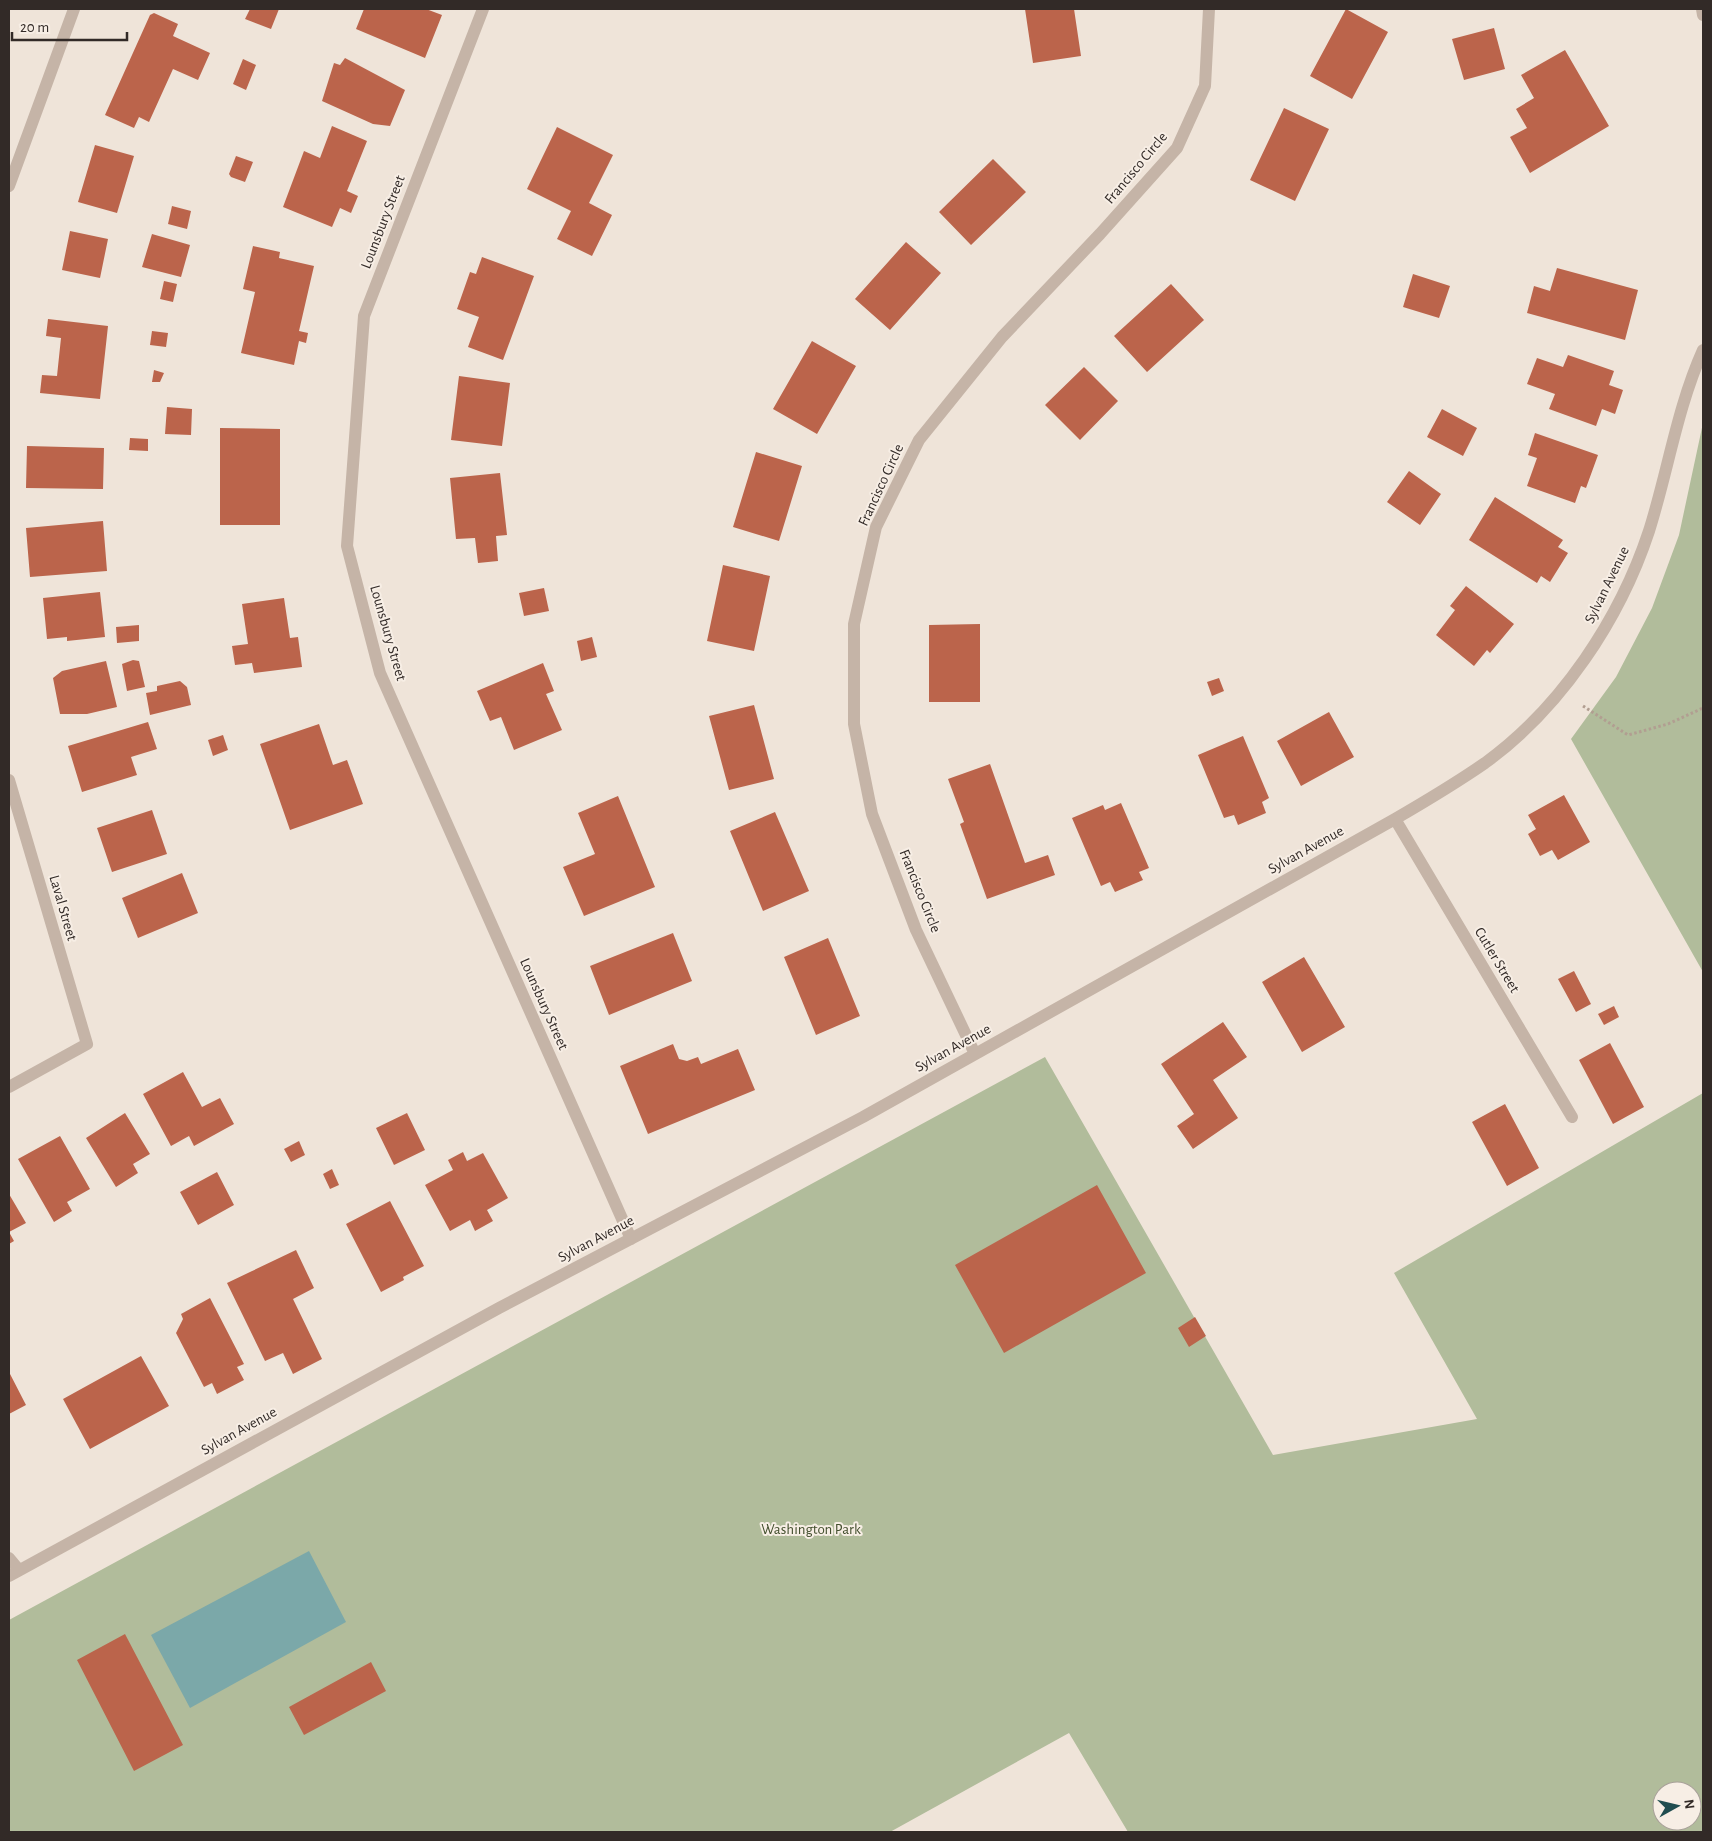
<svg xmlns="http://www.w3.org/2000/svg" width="1712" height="1841" font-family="'Alegreya Sans',sans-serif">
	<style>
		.green { fill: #b1bc9b; fill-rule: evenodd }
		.water { fill: #7ba8a9 }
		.building { fill: #bb644b }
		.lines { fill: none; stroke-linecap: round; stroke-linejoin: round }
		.path { stroke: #b19e91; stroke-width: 3; stroke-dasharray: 2.5 2.5; stroke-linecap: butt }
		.minor { stroke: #c5b4a7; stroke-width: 12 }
		.labels { text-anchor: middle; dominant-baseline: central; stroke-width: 4; stroke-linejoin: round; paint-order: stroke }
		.street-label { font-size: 15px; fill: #322a27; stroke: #f7eee5 }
		.park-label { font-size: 15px; fill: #424e2d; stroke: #f7eee5 }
	</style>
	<rect width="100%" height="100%" fill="#efe4d9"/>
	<!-- green -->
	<path class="green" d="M1703 423V972L1571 739 1616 677 1652 608 1679 535Z
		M1045 1057 1273 1455 1477 1419 1394 1273 1703 1093V1832H1128L1069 1733 890 1832H9V1620ZM1662 1791H1692V1821H1662Z"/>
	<!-- water -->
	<path class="water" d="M309 1551 346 1622 190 1708 151 1635Z"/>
	<!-- building -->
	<path class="building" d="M250 9H279L271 29 245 19Z
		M364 9H426L442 15 425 58 356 29Z
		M1025 9H1074L1081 56 1033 63Z
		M1346 9 1388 32 1352 99 1310 76Z
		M154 13 178 24 173 36 210 53 198 80 173 69 149 122 139 117 134 128 105 115 150 15Z
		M1494 28 1505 69 1464 80 1452 39Z
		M1565 50 1609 126 1530 173 1510 137 1527 128 1516 109 1534 98 1521 75Z
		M345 58 405 90 390 126 373 124 322 101 334 63 340 65Z
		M243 59 256 65 246 90 233 84Z
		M1284 108 1329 129 1295 201 1250 180Z
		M332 126 367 141 347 191 358 196 351 213 340 208 332 227 283 207 304 151 320 158Z
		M557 127 613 155 589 203 612 215 592 256 557 239 571 211 527 189Z
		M95 145 134 156 117 213 78 202Z
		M236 156 253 162 245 182 231 177 229 174Z
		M993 159 1026 192 971 245 939 212Z
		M172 206 191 211 187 229 168 224Z
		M70 231 108 239 100 278 62 270Z
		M152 234 190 245 181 277 142 267Z
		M906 242 941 273 890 330 855 299Z
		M253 246 280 252 279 258 314 266 299 331 308 333 306 343 299 341 294 365 241 353 255 292 243 289Z
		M482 257 534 276 503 360 468 347 479 317 457 309 470 272 476 274Z
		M1557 268 1638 290 1625 340 1527 313 1534 286 1550 291Z
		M1413 274 1450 286 1439 318 1403 307Z
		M164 281 177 284 173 302 160 299Z
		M1171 284 1204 320 1147 372 1114 336Z
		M48 319 108 326 100 399 40 393 42 375 57 376 61 338 46 336Z
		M152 331 168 333 166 347 150 345Z
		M812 341 856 366 817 434 773 409Z
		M1568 355 1614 371 1609 385 1623 390 1615 414 1602 409 1596 426 1549 409 1555 394 1527 384 1537 358 1563 367Z
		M1084 367 1118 401 1080 440 1045 405Z
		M154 370 164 373 160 382H152Z
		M459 376 510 383 502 446 451 440Z
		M167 407 192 409 191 435 165 434Z
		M1442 409 1477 428 1463 456 1427 437Z
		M220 428 280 429V525H220Z
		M1535 433 1598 455 1586 488 1581 486 1575 503 1527 486 1537 458 1528 455Z
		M130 438 148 439V451L129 450Z
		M27 446 104 448 103 489 26 488Z
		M756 452 802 466 779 541 733 527Z
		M1409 471 1441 494 1420 525 1387 502Z
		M500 473 507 535 496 536 498 561 478 563 475 538 456 539 450 478Z
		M1495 497 1563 540 1558 547 1568 553 1550 582 1541 576 1537 583 1469 540Z
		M103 521 107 571 30 577 26 528Z
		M723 565 770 576 754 651 707 641Z
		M1466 586 1514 624 1490 653 1487 650 1474 666 1436 635 1455 610 1450 606Z
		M544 588 549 611 524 616 519 593Z
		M100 592 105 637 67 641V637L47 639 43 598Z
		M284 598 290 638 298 637 302 667 254 673 252 663 235 665 232 646 248 644 242 604Z
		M980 624V702H929V625Z
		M139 625V641L117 643 116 627Z
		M592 637 597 657 581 661 577 641Z
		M133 660 139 661 145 687 127 691 122 664Z
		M106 661 117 707 87 714H60L53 678 62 671Z
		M543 663 554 691 546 694 562 730 514 750 501 717 490 721 477 691Z
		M1219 678 1224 691 1212 696 1207 682Z
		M180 681 187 687 191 705 150 715 146 693 157 691V686Z
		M754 705 774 779 729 790 709 716Z
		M1329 712 1354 757 1301 786 1277 741Z
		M148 722 157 749 131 757 137 775 82 792 68 746Z
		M319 724 333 765 347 760 363 804 290 830 260 744Z
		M223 735 228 750 213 756 208 740Z
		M1243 736 1269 798 1262 802 1266 813 1238 825 1234 815 1224 818 1198 755Z
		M990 764 1025 863 1048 855 1055 875 987 899 960 824 964 822 948 779Z
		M1564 795 1590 842 1558 860 1552 850 1540 856 1528 834 1536 829 1528 815Z
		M618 796 655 887 584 916 563 867 595 854 578 813Z
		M1121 803 1149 868 1139 872 1143 880 1115 892 1110 882 1101 886 1072 818 1103 805 1105 810Z
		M152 810 167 854 112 872 97 828Z
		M775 812 809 891 763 911 730 831Z
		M182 873 198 913 138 938 122 898Z
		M673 933 692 981 609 1015 590 966Z
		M828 938 860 1016 816 1035 784 957Z
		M1304 957 1345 1027 1302 1052 1262 982Z
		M1574 971 1591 1004 1576 1012 1558 979Z
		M1614 1006 1619 1017 1604 1025 1598 1014Z
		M1223 1022 1247 1057 1213 1080 1238 1118 1193 1149 1177 1126 1194 1114 1161 1064Z
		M1610 1043 1644 1107 1613 1124 1579 1060Z
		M673 1044 679 1059 687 1061 698 1057 701 1064 738 1049 755 1090 648 1134 620 1066Z
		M183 1072 202 1107 220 1098 234 1124 194 1146 189 1136 171 1146 143 1094Z
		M1505 1104 1539 1168 1507 1186 1472 1122Z
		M125 1113 150 1154 133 1164 138 1173 116 1187 86 1138Z
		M407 1113 425 1150 394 1165 376 1128Z
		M60 1136 90 1189 67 1202 72 1211 54 1222 18 1159Z
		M299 1141 305 1155 291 1162 284 1149Z
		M463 1152 467 1161 483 1153 508 1198 487 1210 493 1221 475 1231 470 1220 450 1231 425 1185 453 1170 448 1160Z
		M332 1169 339 1185 330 1189 323 1174Z
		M217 1172 234 1205 198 1225 180 1192Z
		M1097 1185 1146 1273 1004 1353 955 1265Z
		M9 1194 26 1223 9 1232 14 1241 9 1244Z
		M390 1201 424 1266 403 1277 404 1280 381 1292 346 1224Z
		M296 1250 314 1288 293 1299 322 1359 293 1374 283 1353 265 1361 227 1283Z
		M210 1298 244 1364 237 1367 244 1380 217 1394 212 1383 204 1387 176 1333 183 1319 181 1314Z
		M1195 1317 1206 1336 1189 1347 1178 1328Z
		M141 1356 169 1406 90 1449 63 1399Z
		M9 1372 26 1405 9 1414Z
		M125 1634 183 1745 134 1771 77 1660Z
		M371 1662 386 1691 304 1735 289 1707Z"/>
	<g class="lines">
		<!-- path -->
		<path class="path" d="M1583 706 1628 735 1668 724 1703 708"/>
		<!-- minor -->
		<path class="minor" d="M483 9 364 316 347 546 380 673 631 1239
			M1702 9 1703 15
			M9 186 74 9
			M9 780 87 1044 9 1087
			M1395 819 1572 1117
			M975 1054 916 930 872 814 854 724V624L876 527 919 440 1002 337 1100 234 1177 148 1205 86 1209 9
			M9 1558 19 1570
			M9 1576 499 1308 863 1117 1395 819C1426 801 1456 783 1485 763 1561 708 1620 619 1649 531 1668 471 1677 408 1703 350"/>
	</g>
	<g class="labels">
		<!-- street labels -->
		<g class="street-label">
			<text transform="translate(1136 168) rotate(-50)">Francisco Circle</text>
			<text transform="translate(383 222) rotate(-69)">Lounsbury Street</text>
			<text transform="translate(881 485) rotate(-65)">Francisco Circle</text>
			<text transform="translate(1607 585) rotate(-64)">Sylvan Avenue</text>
			<text transform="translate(388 633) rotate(74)">Lounsbury Street</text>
			<text transform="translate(1306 850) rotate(-29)">Sylvan Avenue</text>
			<text transform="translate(920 891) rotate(68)">Francisco Circle</text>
			<text transform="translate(63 908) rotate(74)">Laval Street</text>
			<text transform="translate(1497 960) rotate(59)">Cutler Street</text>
			<text transform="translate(544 1004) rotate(66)">Lounsbury Street</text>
			<text transform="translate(953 1048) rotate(-29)">Sylvan Avenue</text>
			<text transform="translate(596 1239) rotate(-28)">Sylvan Avenue</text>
			<text transform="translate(239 1431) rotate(-29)">Sylvan Avenue</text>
		</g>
		<!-- park labels -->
		<g class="park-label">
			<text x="811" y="1529">Washington Park</text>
		</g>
	</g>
	<!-- border -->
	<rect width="1712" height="1841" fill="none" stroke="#322a27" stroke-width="20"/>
	<!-- north arrow -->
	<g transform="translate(1677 1806) rotate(82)"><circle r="24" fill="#f7eee5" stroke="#a8a099"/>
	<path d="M0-4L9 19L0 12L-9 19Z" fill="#204d50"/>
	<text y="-8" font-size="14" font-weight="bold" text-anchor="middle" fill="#322a27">N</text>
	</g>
	<!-- scale -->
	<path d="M12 32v8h115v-8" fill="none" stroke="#322a27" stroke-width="2.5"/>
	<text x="20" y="32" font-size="15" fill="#322a27" stroke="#f7eee5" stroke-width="4" paint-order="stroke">20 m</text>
</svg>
